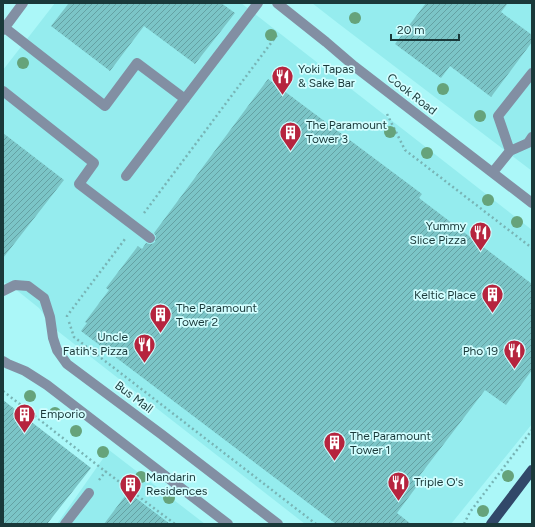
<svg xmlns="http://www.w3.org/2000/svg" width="535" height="527" font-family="Figtree,sans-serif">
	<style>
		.built { fill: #95ecee }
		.building { fill: url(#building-hatch) }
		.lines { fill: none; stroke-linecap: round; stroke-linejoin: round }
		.path { stroke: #78b4b5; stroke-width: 2.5; stroke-dasharray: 2 3; stroke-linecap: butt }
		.minor { stroke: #828fa3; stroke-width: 10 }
		.major { stroke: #314869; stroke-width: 10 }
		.tree { fill: #66a37b }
		.labels { text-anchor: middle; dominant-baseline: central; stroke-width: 3.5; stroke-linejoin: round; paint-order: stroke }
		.poi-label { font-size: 12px; fill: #1a393a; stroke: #d2feff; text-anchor: start }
		.street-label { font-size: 12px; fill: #1a393a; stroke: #d2feff }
	</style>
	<defs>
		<pattern id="building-hatch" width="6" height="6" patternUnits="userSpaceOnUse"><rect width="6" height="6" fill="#7bc5c7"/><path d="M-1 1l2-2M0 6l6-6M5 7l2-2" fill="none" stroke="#64a1a3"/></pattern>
	</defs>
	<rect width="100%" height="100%" fill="#abf7f8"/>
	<!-- built -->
	<path class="built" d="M55 3H241L532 230V424L451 524H305L55 329 39 308 14 288 3 282V70Z
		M312 3H532V171L339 24Z
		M109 450 205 524H57Z"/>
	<!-- building -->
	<path class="building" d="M69 3H221L235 13 195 64 144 26 110 71 51 26Z
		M426 3H508L501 12 532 35V42L491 97 450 66 441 78 395 44Z
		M268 79 422 194 419 198 532 284V370L506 405 485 390 414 483 417 486 397 513 411 524H336L81 331 87 323 85 322 109 290 106 288 138 246 142 249 146 243 149 244H152L155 242 156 236 154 233Z
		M3 133 64 180 3 258Z
		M3 400 91 468 47 524H3Z
		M128 492 170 524H104Z"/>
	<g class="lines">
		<!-- path -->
		<path class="path" d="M387 114 405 150 532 248
			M144 213 277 35
			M67 317V316L125 239
			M69 322 74 337 316 524
			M3 391 101 468 175 524
			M99 480 106 471
			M464 524 470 512 532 430"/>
		<!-- minor -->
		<path class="minor" d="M277 3 326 42 354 66 532 203
			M5 28 105 106 137 63 185 99
			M3 30 23 3
			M3 91 94 163 79 184 150 238
			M510 151 528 143 532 137
			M493 172 510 151 498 116 532 73
			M126 176 258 3
			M3 291 15 285 28 286 44 298 50 317 53 338 57 350 67 364 161 434 278 524
			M3 361 8 364 25 371 47 385 228 524
			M65 524 89 493"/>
		<!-- major -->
		<path class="major" d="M491 524 532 470"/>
	</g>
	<!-- trees -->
	<g class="tree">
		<circle cx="355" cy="18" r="6"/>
		<circle cx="271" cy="35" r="6"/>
		<circle cx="23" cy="63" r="6"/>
		<circle cx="443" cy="89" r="6"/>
		<circle cx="480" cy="116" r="6"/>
		<circle cx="390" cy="132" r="6"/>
		<circle cx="427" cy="153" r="6"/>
		<circle cx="488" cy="200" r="6"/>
		<circle cx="517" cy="222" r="6"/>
		<circle cx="30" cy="396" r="6"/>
		<circle cx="55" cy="413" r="6"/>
		<circle cx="76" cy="431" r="6"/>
		<circle cx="103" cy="452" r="6"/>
		<circle cx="508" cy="476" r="6"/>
		<circle cx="141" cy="477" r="6"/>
		<circle cx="169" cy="498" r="6"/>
		<circle cx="483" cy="511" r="6"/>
	</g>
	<!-- icons -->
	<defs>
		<symbol id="restaurant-pin" viewBox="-11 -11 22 30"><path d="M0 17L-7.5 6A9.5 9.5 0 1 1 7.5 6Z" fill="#b6243e" stroke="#d2feff"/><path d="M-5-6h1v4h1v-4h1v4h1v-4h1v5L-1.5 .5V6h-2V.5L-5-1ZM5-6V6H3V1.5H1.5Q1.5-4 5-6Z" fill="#fff"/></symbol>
		<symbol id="building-pin" viewBox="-11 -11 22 30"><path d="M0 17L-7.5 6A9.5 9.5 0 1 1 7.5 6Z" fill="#b6243e" stroke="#d2feff"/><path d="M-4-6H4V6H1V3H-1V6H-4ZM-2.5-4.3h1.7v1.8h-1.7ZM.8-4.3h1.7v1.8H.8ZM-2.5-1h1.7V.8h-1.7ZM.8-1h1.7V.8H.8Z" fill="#fff"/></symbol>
	</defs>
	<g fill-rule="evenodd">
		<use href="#restaurant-pin" x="270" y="64" width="25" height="34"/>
		<use href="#building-pin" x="278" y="120" width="25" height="34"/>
		<use href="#restaurant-pin" x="468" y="220" width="25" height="34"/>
		<use href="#building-pin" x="480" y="282" width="25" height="34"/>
		<use href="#building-pin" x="148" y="302" width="25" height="34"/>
		<use href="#restaurant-pin" x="132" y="332" width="25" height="34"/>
		<use href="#restaurant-pin" x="502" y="338" width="25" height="34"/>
		<use href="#building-pin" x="12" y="402" width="25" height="34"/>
		<use href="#building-pin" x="322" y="430" width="25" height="34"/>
		<use href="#restaurant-pin" x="386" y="470" width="25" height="34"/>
		<use href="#building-pin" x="118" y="472" width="25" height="34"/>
	</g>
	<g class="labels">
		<!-- poi labels -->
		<g class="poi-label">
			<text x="298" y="69">Yoki Tapas<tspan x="298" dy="14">&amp; Sake Bar</tspan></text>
			<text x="306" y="125">The Paramount<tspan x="306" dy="14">Tower 3</tspan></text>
			<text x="466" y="226" text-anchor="end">Yummy<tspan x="466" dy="14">Slice Pizza</tspan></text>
			<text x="476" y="295" text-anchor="end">Keltic Place</text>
			<text x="176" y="308">The Paramount<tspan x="176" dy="14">Tower 2</tspan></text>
			<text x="128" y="337" text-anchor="end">Uncle<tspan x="128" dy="14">Fatih's Pizza</tspan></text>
			<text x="498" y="351" text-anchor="end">Pho 19</text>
			<text x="40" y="414">Emporio</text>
			<text x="350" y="436">The Paramount<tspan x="350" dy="14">Tower 1</tspan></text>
			<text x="146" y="477">Mandarin<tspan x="146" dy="14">Residences</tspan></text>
			<text x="414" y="482">Triple O's</text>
		</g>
		<!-- street labels -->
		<g class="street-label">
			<text transform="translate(412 94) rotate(38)">Cook Road</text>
			<text transform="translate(134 397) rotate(37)">Bus Mall</text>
		</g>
	</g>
	<!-- border -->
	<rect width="535" height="527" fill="none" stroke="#1a393a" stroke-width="8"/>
	<!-- scale -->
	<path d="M391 34v6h68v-6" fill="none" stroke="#1a393a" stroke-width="2"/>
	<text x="397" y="34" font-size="12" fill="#1a393a" stroke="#d2feff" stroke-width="3" paint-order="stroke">20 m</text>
</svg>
